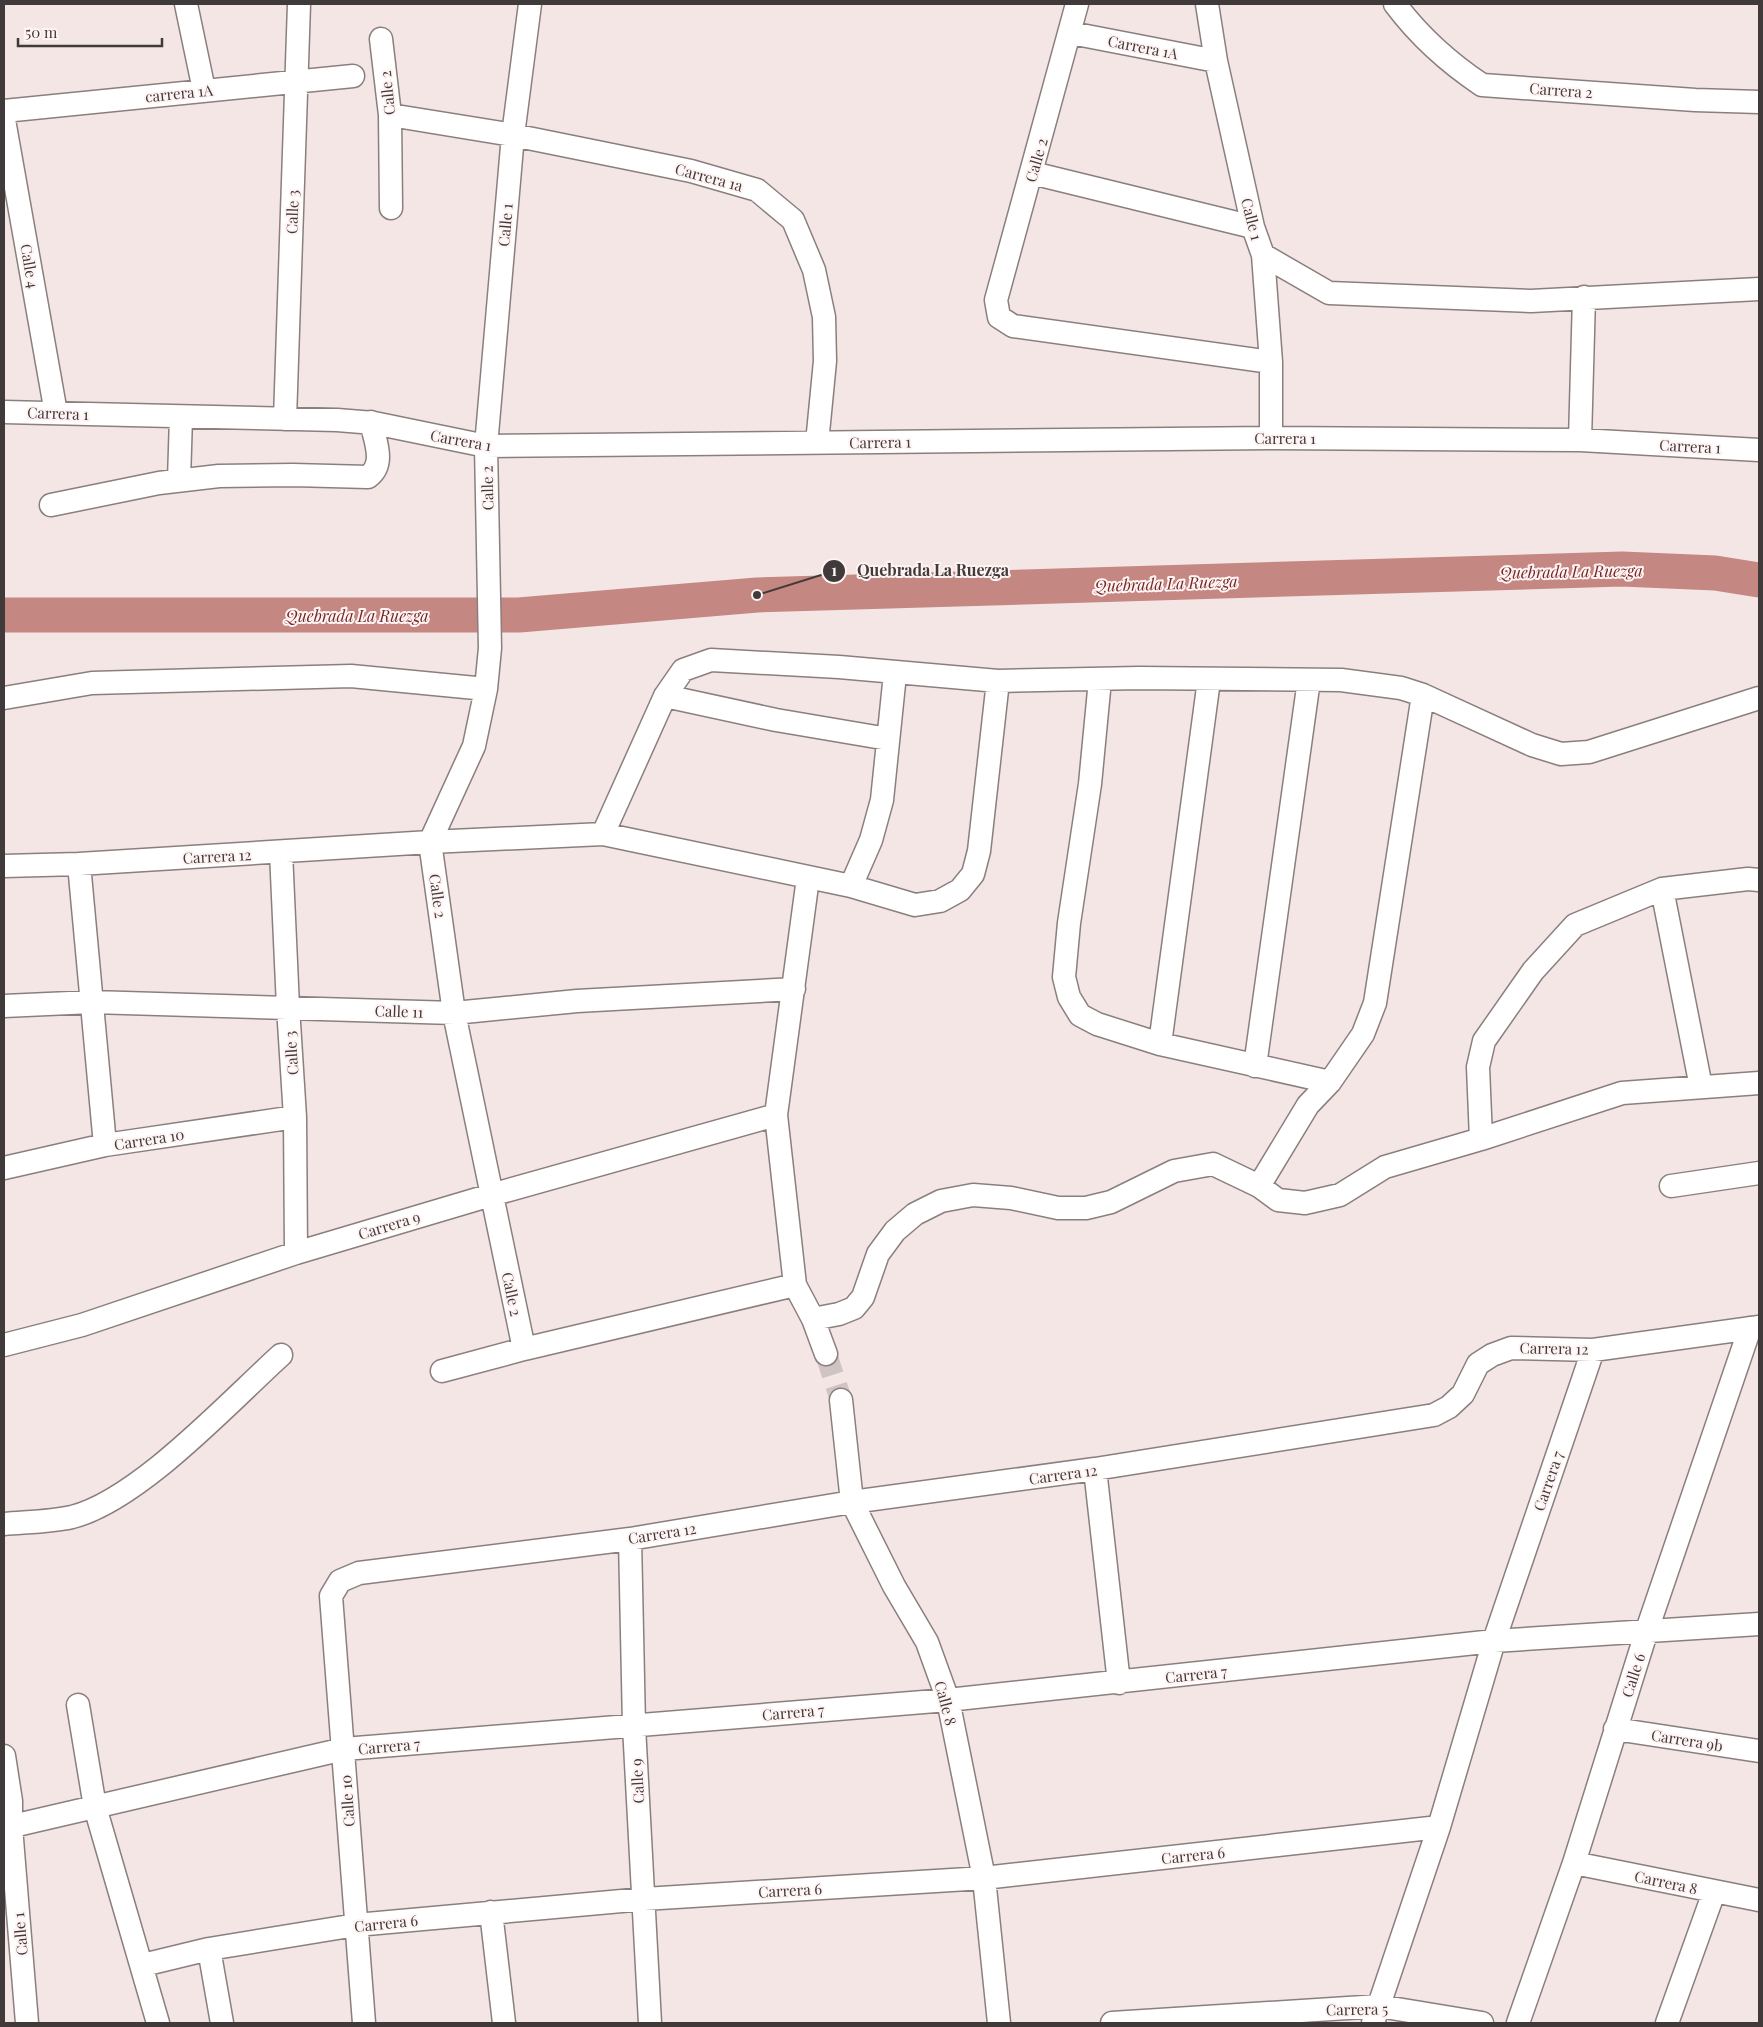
<svg xmlns="http://www.w3.org/2000/svg" width="1763" height="2027" font-family="'Playfair Display',serif">
	<style>
		.lines { fill: none; stroke-linecap: round; stroke-linejoin: round }
		.river { stroke: #c58782; stroke-width: 35 }
		.minor-tunnel { stroke: #cfc4c3; stroke-width: 22; stroke-dasharray: 22 11; stroke-linecap: butt }
		.minor-casing { stroke: #8b7f7e; stroke-width: 25 }
		.minor { stroke: #fff; stroke-width: 22 }
		.labels { text-anchor: middle; dominant-baseline: central; stroke-width: 4; stroke-linejoin: round; paint-order: stroke }
		.street-label { font-size: 15px; fill: #403b3a; stroke: #fff4f3 }
		.water-label { font-size: 16px; font-style: italic; fill: #732726; stroke: #fff4f3 }
		.leader { fill: none; stroke: #403b3a; stroke-width: 2 }
		.callout-dot { fill: #403b3a; stroke: #fff4f3; stroke-width: 2 }
		.mark-label { font-size: 15px; text-anchor: middle; font-weight: bold; fill: #fff }
		.callout-label { font-size: 16px; text-anchor: middle; font-weight: bold; fill: #403b3a; stroke: #fff4f3; stroke-width: 4; stroke-linejoin: round; paint-order: stroke }
	</style>
	<rect width="100%" height="100%" fill="#f3e6e5"/>
	<g class="lines">
		<!-- river -->
		<path class="river" d="M4 615H519L757 595 1622 569 1715 573 1759 580"/>
		<!-- minor-tunnel -->
		<path class="minor-tunnel" d="M826 1354 841 1400"/>
		<defs>
			<path id="minor" d="M186 4 204 90
				M1077 4 996 300 999 317 1013 326 1271 362
				M1207 4 1216 61 1253 227 1263 255 1271 362V438
				M1395 4C1419 36 1449 63 1482 85L1695 100 1759 102
				M1071 33 1216 61
				M381 39 390 115 391 208
				M4 111 353 76
				M390 115 513 135 691 171 757 190 793 220 814 270 824 317 825 361 817 443
				M4 120 56 413
				M1032 173 1253 227
				M1263 255 1329 293 1531 301 1759 289
				M4 412 337 420 374 423 486 446 1271 438 1580 440 1759 450
				M285 419 299 4
				M1580 440 1584 297
				M179 480 181 417
				M51 505 159 483 219 476 293 475 368 477C386 464 375 441 371 422
				M1100 680 1090 784 1069 923 1064 977 1069 997 1080 1015 1097 1024 1160 1044 1330 1082
				M665 696 776 720 888 739
				M4 698 92 683 351 676 486 689
				M603 834 665 696 683 670 711 660 839 667 998 681 1139 678 1341 680 1401 688 1423 695 1532 745 1561 754 1589 752 1759 698
				M281 852 288 1007 295 1117 296 1253
				M79 864 105 1145
				M4 866 79 864 430 842 603 834 851 886 915 905 940 901 960 890 973 874 979 851 998 681
				M851 886 871 840 882 800 895 674
				M1662 889 1701 1087
				M4 1006 92 1002 454 1013 577 1001 794 989
				M1160 1044 1209 680
				M1255 1066 1309 680
				M1481 1139 1478 1067 1484 1041 1533 971 1575 925 1662 889 1748 879 1759 880
				M4 1168 105 1145 295 1117
				M1259 1186 1308 1105 1330 1082 1363 1034 1375 1003 1423 695
				M1671 1186 1759 1173
				M795 1285 813 1319 826 1354
				M813 1319 839 1314 854 1308 863 1297 878 1254 895 1231 915 1214 941 1201 973 1195 1011 1198 1058 1208H1086L1111 1202 1174 1171 1213 1164 1259 1186 1278 1200 1305 1203 1340 1195 1385 1167 1481 1139 1622 1093 1759 1083
				M4 1345 82 1325 296 1253 491 1195 776 1115
				M524 1349 454 1013 430 842 474 746 486 689 490 648 486 446 513 135 530 4
				M442 1371 524 1349 795 1285 776 1115 808 878
				M841 1400 852 1502 894 1586 927 1642 948 1700 984 1878 999 2023
				M1095 1469 1119 1683
				M4 1524C26 1522 50 1522 72 1517 139 1500 229 1402 281 1355
				M630 1539 634 1726 650 2023
				M78 1705 95 1807 158 2023
				M1615 1729 1759 1751
				M4 1756 11 1801V1827L27 2023
				M4 1828 344 1749 948 1700 1494 1641 1759 1624
				M1574 1863 1759 1900
				M491 1912 504 2023
				M209 1949 222 2023
				M143 1965 209 1949 356 1925 644 1899 984 1878 1439 1827
				M364 2023 331 1596 340 1581 359 1573 630 1539 852 1502 1095 1469 1434 1415 1449 1407 1463 1394 1478 1364 1492 1355 1511 1348 1593 1350 1759 1327
				M1112 2023 1379 2006 1482 2023
				M1373 2023 1439 1827 1494 1641 1593 1350
				M1518 2023 1574 1863 1647 1630 1750 1328
				M1667 2023 1714 1892"/>
		</defs>
		<!-- minor casing -->
		<use href="#minor" class="minor-casing"/>
		<!-- minor -->
		<use href="#minor" class="minor"/>
	</g>
	<g class="labels">
		<!-- street labels -->
		<g class="street-label">
			<text transform="translate(1143 47) rotate(11)">Carrera 1A</text>
			<text transform="translate(1561 90) rotate(4)">Carrera 2</text>
			<text transform="translate(179 93) rotate(-6)">carrera 1A</text>
			<text transform="translate(387 93) rotate(-96)">Calle 2</text>
			<text transform="translate(1036 160) rotate(-74)">Calle 2</text>
			<text transform="translate(709 177) rotate(15)">Carrera 1a</text>
			<text transform="translate(292 212) rotate(-88)">Calle 3</text>
			<text transform="translate(1252 219) rotate(75)">Calle 1</text>
			<text transform="translate(505 225) rotate(-85)">Calle 1</text>
			<text transform="translate(30 266) rotate(80)">Calle 4</text>
			<text transform="translate(58 413) rotate(2)">Carrera 1</text>
			<text x="1285" y="438">Carrera 1</text>
			<text transform="translate(461 440) rotate(10)">Carrera 1</text>
			<text transform="translate(880 442) rotate(-1)">Carrera 1</text>
			<text transform="translate(1690 446) rotate(3)">Carrera 1</text>
			<text transform="translate(487 488) rotate(-91)">Calle 2</text>
			<text transform="translate(217 856) rotate(-3)">Carrera 12</text>
			<text transform="translate(438 896) rotate(82)">Calle 2</text>
			<text transform="translate(399 1011) rotate(2)">Calle 11</text>
			<text transform="translate(291 1053) rotate(-94)">Calle 3</text>
			<text transform="translate(149 1139) rotate(-9)">Carrera 10</text>
			<text transform="translate(389 1225) rotate(-17)">Carrera 9</text>
			<text transform="translate(512 1294) rotate(78)">Calle 2</text>
			<text transform="translate(1554 1348) rotate(1)">Carrera 12</text>
			<text transform="translate(1063 1474) rotate(-8)">Carrera 12</text>
			<text transform="translate(1548 1481) rotate(-71)">Carrera 7</text>
			<text transform="translate(662 1533) rotate(-9)">Carrera 12</text>
			<text transform="translate(1196 1674) rotate(-6)">Carrera 7</text>
			<text transform="translate(1633 1675) rotate(-72)">Calle 6</text>
			<text transform="translate(946 1703) rotate(75)">Calle 8</text>
			<text transform="translate(793 1712) rotate(-5)">Carrera 7</text>
			<text transform="translate(1687 1740) rotate(9)">Carrera 9b</text>
			<text transform="translate(389 1746) rotate(-5)">Carrera 7</text>
			<text transform="translate(637 1781) rotate(-93)">Calle 9</text>
			<text transform="translate(347 1801) rotate(-94)">Calle 10</text>
			<text transform="translate(1193 1855) rotate(-6)">Carrera 6</text>
			<text transform="translate(1666 1882) rotate(12)">Carrera 8</text>
			<text transform="translate(790 1890) rotate(-3)">Carrera 6</text>
			<text transform="translate(386 1923) rotate(-6)">Carrera 6</text>
			<text transform="translate(20 1934) rotate(-95)">Calle 1</text>
			<text transform="translate(1357 2009) rotate(-1)">Carrera 5</text>
		</g>
		<!-- water labels -->
		<g class="water-label">
			<text transform="translate(1571 571) rotate(-1)">Quebrada La Ruezga</text>
			<text transform="translate(1166 583) rotate(-2)">Quebrada La Ruezga</text>
			<text x="357" y="615">Quebrada La Ruezga</text>
		</g>
	</g>
	<!-- callouts -->
	<path class="leader" d="M757 595L834 571"/>
	<g class="callout-dot">
		<circle cx="757" cy="595" r="5"/>
		<circle cx="834" cy="571" r="12"/>
	</g>
	<g class="mark-label">
		<text x="834" y="576">1</text>
	</g>
	<g class="callout-label">
		<text x="933" y="576">Quebrada La Ruezga</text>
	</g>
	<!-- border -->
	<rect width="1763" height="2027" fill="none" stroke="#403b3a" stroke-width="10"/>
	<!-- scale -->
	<path d="M18 38v8h144v-8" fill="none" stroke="#403b3a" stroke-width="2.5"/>
	<text x="25" y="38" font-size="15" fill="#403b3a" stroke="#fff4f3" stroke-width="4" paint-order="stroke">50 m</text>
</svg>
